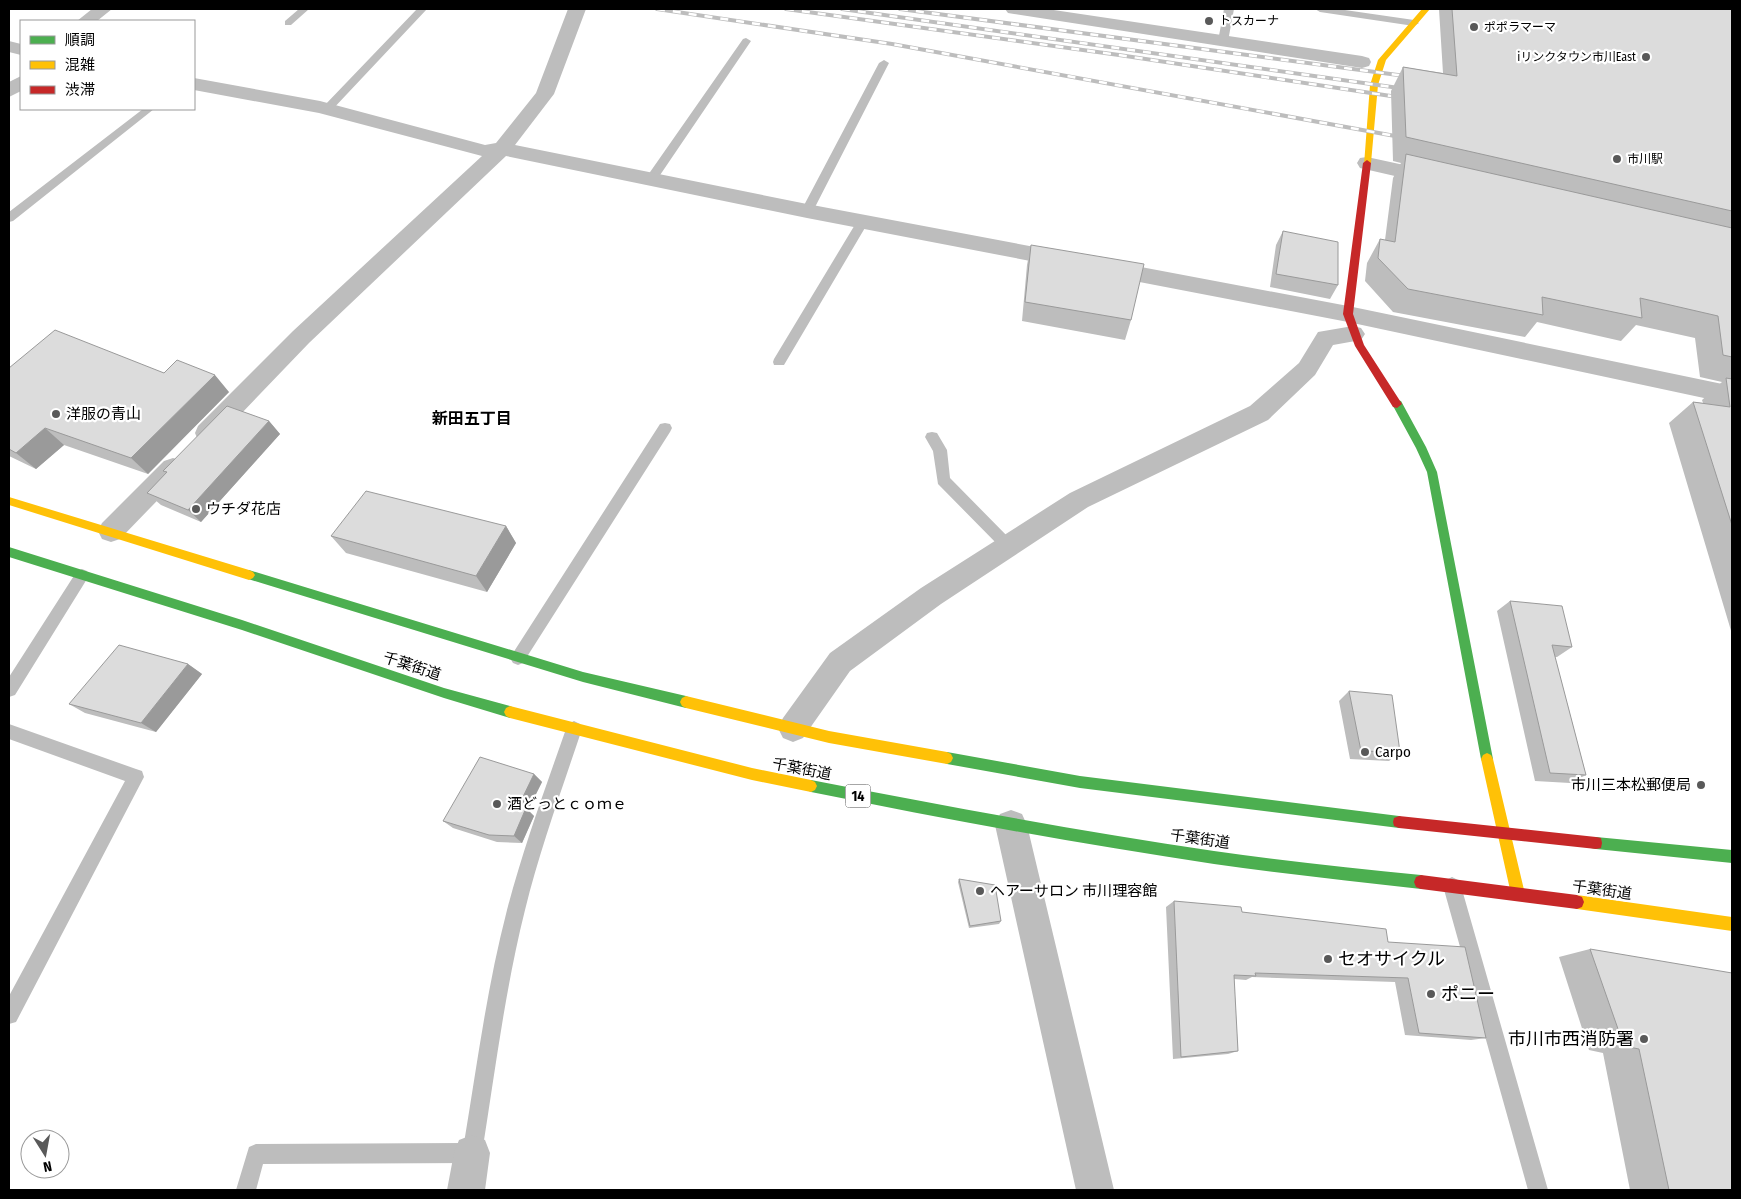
<svg xmlns="http://www.w3.org/2000/svg" width="1741" height="1199" font-family="'Fira Sans Condensed','Noto Sans JP',sans-serif">
	<style>
		.lines { fill: none; stroke-linecap: round; stroke-linejoin: round }
		.lane { fill: #bdbdbd; fill-rule: evenodd }
		.street { fill: #bdbdbd; fill-rule: evenodd }
		.fast { fill: #4caf50; fill-rule: evenodd }
		.slow { fill: #ffc107; fill-rule: evenodd }
		.jam { fill: #c62828; fill-rule: evenodd }
		.rail-casing { stroke: #bdbdbd; stroke-width: 4 }
		.rail { stroke: #fff; stroke-width: 2.5; stroke-dasharray: 8; stroke-linecap: butt }
		.wall { fill: #bdbdbd }
		.shaded-wall { fill: #9a9a9a }
		.building { fill: #dcdcdc; stroke: #9a9a9a }
		.poi-dot { fill: #595959; stroke: #fff; stroke-width: 2 }
		.labels { text-anchor: middle; dominant-baseline: central; stroke-width: 4.5; stroke-linejoin: round; paint-order: stroke }
		.far-poi-label { font-size: 12px; fill: #000; stroke: #fff; text-anchor: start }
		.shield { fill: #fff; stroke: #4c4c4c; stroke-width: 1 }
		.shield-label { font-size: 14px; font-weight: bold; fill: #000 }
		.poi-label { font-size: 15px; fill: #000; stroke: #fff; text-anchor: start }
		.street-label { font-size: 15px; fill: #000; stroke: #fff }
		.neighbourhood-label { font-size: 16px; font-weight: bold; fill: #000; stroke: #fff }
		.near-poi-label { font-size: 18px; fill: #000; stroke: #fff; text-anchor: start }
	</style>
	<rect width="100%" height="100%" fill="#fff"/>
	<g class="lines">
		<!-- lane -->
		<path class="lane" d="M299 9H309L291 25H285V21Z
			M417 9H427L331 111H323L322 109 323 107Z
			M1224 9H1234L1228 41 1223 44 1218 41Z
			M1315 9H1338L1414 20 1419 23 1414 26 1320 12Z
			M746 38 751 41 656 181H648L646 178 648 175 743 39Z
			M884 60 889 63 813 211 807 215 803 214 801 211 879 63Z
			M143 109H154L13 221 9 222V212Z
			M863 217 869 221 784 365H774L773 362 774 359 859 218Z
			M665 423 670 424 672 428 670 432 523 663 518 665 513 663 510 658 513 653 660 424Z
			M932 432 937 433 947 450 950 478 1013 542 1015 546 1013 550 1008 552 1003 550 938 484 933 451 925 437 927 433Z
			M82 569 87 571 89 575 87 579 15 695 9 697V677L77 571Z
			M574 721 580 724 582 729C562 789 540 849 525 910 505 990 495 1072 482 1153L479 1160 472 1163 263 1164 256 1190H236L249 1147 256 1144 464 1143C477 1065 487 987 507 910 523 849 545 789 566 729L568 724Z
			M9 724 136 769 142 771 144 777 16 1022 9 1024V996L125 781 9 739Z
			M1452 877 1458 880 1461 886 1548 1190H1528L1443 886 1446 880Z"/>
		<!-- street -->
		<path class="street" d="M92 9H112L97 21H77Z
			M568 9H586L554 94 515 145 807 204 1348 306 1732 386V404L1348 322 807 218 506 156 309 343 216 440 207 443 198 440 195 433 198 426 293 331 482 156 319 113 194 90V78L320 101 485 145 496 143 536 93Z
			M1005 9H1047L1362 56 1369 58 1371 62 1369 66 1362 68 1014 14 1008 13Z
			M9 41 21 44V55L9 52Z
			M21 76V91L9 97V82Z
			M1367 157 1441 173 1444 178 1441 183 1434 185 1360 168 1357 163 1360 158Z
			M1353 326 1361 328 1365 334 1361 340 1333 345 1315 375 1268 420 1088 507 941 604 850 671 803 738 793 742 783 738 778 728 783 718 830 653 921 588 1070 493 1250 406 1299 363 1318 332Z
			M173 458 182 461 186 468 182 475 120 539 111 542 102 539 98 531 102 523 164 461Z
			M1011 810 1022 814 1027 825 1114 1190H1076L995 825 1000 814Z
			M472 1135 485 1140 490 1153 485 1190H447L454 1153 459 1140Z"/>
		<!-- fast -->
		<path class="fast" d="M1397 400 1401 401 1426 447 1437 472 1493 759 1491 763 1487 765 1483 763 1481 759 1427 472 1416 448 1392 404Z
			M9 547 242 620 444 688 510 706 514 708 516 712 514 716 510 718 444 698 242 630 9 557Z
			M249 570 583 672 686 696 690 698 692 702 690 706 686 708 583 682 245 578 243 575 245 572Z
			M947 752 1080 776 1399 816 1404 818 1405 822 1404 826 1399 828 1080 788 947 764 943 762 941 758 943 754Z
			M811 780C945 806 1079 831 1214 851 1283 861 1352 868 1421 875L1426 877 1428 882 1426 887 1421 889C1352 881 1283 874 1214 864 1079 844 945 819 811 792L807 790 805 786 807 782Z
			M1596 837 1732 850V863L1596 849 1591 848 1590 843 1591 838Z"/>
		<!-- slow -->
		<path class="slow" d="M1422 9H1430L1386 60 1378 85 1371 163 1367 166 1364 165 1370 85 1378 60Z
			M9 497 249 570 253 572 255 575 253 578 249 580 9 505Z
			M686 696 829 731 947 752 951 754 953 758 951 762 947 764 829 743 686 708 682 706 680 702 682 698Z
			M510 706 752 768 811 780 815 782 817 786 815 790 811 792 752 780 510 718 506 716 504 712 506 708Z
			M1487 753 1491 755 1493 759 1525 894 1523 899 1518 901 1513 899 1511 894 1481 759 1483 755Z
			M1577 895 1732 917V931L1577 909 1572 907 1570 902 1572 897Z"/>
		<!-- jam -->
		<path class="jam" d="M1367 160 1371 163 1353 314 1364 345 1402 404 1397 408 1393 407 1355 346 1343 314 1363 163Z
			M1399 816 1596 837 1601 838 1602 843 1601 848 1596 849 1399 828 1394 826 1393 822 1394 818Z
			M1421 875 1577 895 1582 897 1584 902 1582 907 1577 909 1421 889 1416 887 1414 882 1416 877Z"/>
		<defs>
			<path id="rail" d="M657 9 892 44 1406 138
				M786 9 1119 55 1404 98
				M842 9 1406 89
				M900 9 1413 77"/>
		</defs>
		<!-- rail casing -->
		<use href="#rail" class="rail-casing"/>
		<!-- rail -->
		<use href="#rail" class="rail"/>
	</g>
	<!-- wall -->
	<path class="wall" d="M1439 9H1732V634L1669 423 1693 402 1703 403 1702 400 1722 382 1700 377 1695 338 1636 325 1621 341 1537 322 1525 337 1393 312 1365 281 1367 263 1380 239 1385 240 1393 178 1401 163 1393 161 1391 91 1403 67 1443 73Z
		M1283 231 1338 285 1330 299 1270 287 1276 245Z
		M1031 245 1131 320 1125 340 1022 321 1027 265Z
		M9 368 164 373 229 392 148 474 64 445 36 469 9 456Z
		M269 421 280 434 201 522 161 505 147 493 166 473 163 471Z
		M506 526 516 543 487 592 346 553 331 536Z
		M1510 601 1572 647 1557 657H1555L1586 775 1570 783 1535 781 1497 611Z
		M188 664 202 674 156 732 85 713 69 704Z
		M1349 691 1400 752 1389 761 1350 759 1339 701Z
		M534 774 542 782 528 810 534 816 522 843 497 842 453 828 443 821Z
		M959 879 1001 921 999 924 969 928 958 882Z
		M1174 901 1242 912 1388 942 1486 1038 1471 1040 1405 1035 1395 982 1252 977 1246 980 1234 979 1238 1051 1228 1054 1173 1059 1166 907Z
		M1590 949 1732 1190H1630L1603 1053 1589 1050 1559 957Z"/>
	<!-- shaded-wall -->
	<path class="shaded-wall" d="M215 375 229 392 148 474 131 458Z
		M269 421 280 434 201 522 188 510Z
		M45 428 64 445 36 469 16 453Z
		M506 526 516 543 487 592 476 576Z
		M188 664 202 674 156 732 141 723Z
		M534 774 542 782 528 810 534 816 522 843 514 836 520 803Z"/>
	<!-- building -->
	<path class="building" d="M1452 9H1732V211L1406 137 1403 67 1457 76Z
		M1406 154 1732 228V357L1723 355 1718 316 1640 298 1642 318 1542 297 1543 315 1408 289 1378 258 1380 239 1395 242Z
		M1283 231 1338 242V285L1276 274Z
		M1031 245 1144 264 1131 320 1025 302Z
		M55 330 164 373 177 360 215 375 131 458 45 428 16 453 9 449V368Z
		M1726 378 1732 379V525L1693 402 1730 407Z
		M227 406 269 421 188 510 147 493 167 472 163 471Z
		M366 491 506 526 476 576 331 536Z
		M1510 601 1562 606 1572 647 1552 645 1586 775 1550 773Z
		M119 645 188 664 141 723 69 704Z
		M1349 691 1392 695 1400 752 1361 751Z
		M480 757 534 774 520 803 526 808 514 836 489 835 443 821Z
		M959 879 995 885 1001 921 970 926Z
		M1174 901 1241 907 1242 912 1386 929 1388 942 1465 947 1486 1038 1419 1033 1408 978 1255 973 1256 976 1234 975 1238 1051 1181 1057Z
		M1590 949 1732 973V1190H1669L1639 1049 1624 1046Z"/>
	<!-- markers -->
	<g class="poi-dot">
		<circle cx="1209" cy="21" r="5"/>
		<circle cx="1474" cy="27" r="5"/>
		<circle cx="1646" cy="57" r="5"/>
		<circle cx="1617" cy="159" r="5"/>
		<circle cx="56" cy="414" r="5"/>
		<circle cx="196" cy="509" r="5"/>
		<circle cx="1365" cy="752" r="5"/>
		<circle cx="1701" cy="785" r="5"/>
		<circle cx="497" cy="804" r="5"/>
		<circle cx="980" cy="891" r="5"/>
		<circle cx="1328" cy="959" r="5"/>
		<circle cx="1431" cy="994" r="5"/>
		<circle cx="1644" cy="1039" r="5"/>
	</g>
	<g class="labels">
		<!-- far-poi labels -->
		<g class="far-poi-label">
			<text x="1219" y="21">トスカーナ</text>
			<text x="1484" y="27">ポポラマーマ</text>
			<text x="1636" y="57" text-anchor="end">iリンクタウン市川East</text>
			<text x="1627" y="159">市川駅</text>
		</g>
		<!-- shield labels -->
		<rect class="shield" x="845.5" y="784.5" width="25" height="23" rx="4"/>
		<g class="shield-label">
			<text x="858" y="796">14</text>
		</g>
		<!-- poi labels -->
		<g class="poi-label">
			<text x="66" y="414">洋服の青山</text>
			<text x="206" y="509">ウチダ花店</text>
			<text x="1375" y="752">Carpo</text>
			<text x="1691" y="785" text-anchor="end">市川三本松郵便局</text>
			<text x="507" y="804">酒どっとｃｏｍｅ</text>
			<text x="990" y="891">ヘアーサロン 市川理容館</text>
		</g>
		<!-- street labels -->
		<g class="street-label">
			<text transform="translate(412 666) rotate(18)">千葉街道</text>
			<text transform="translate(802 769) rotate(11)">千葉街道</text>
			<text transform="translate(1200 839) rotate(8)">千葉街道</text>
			<text transform="translate(1602 890) rotate(8)">千葉街道</text>
		</g>
		<!-- neighbourhood labels -->
		<g class="neighbourhood-label">
			<text x="472" y="418">新田五丁目</text>
		</g>
		<!-- near-poi labels -->
		<g class="near-poi-label">
			<text x="1338" y="959">セオサイクル</text>
			<text x="1441" y="994">ポニー</text>
			<text x="1634" y="1039" text-anchor="end">市川市西消防署</text>
		</g>
	</g>
	<!-- border -->
	<rect width="1741" height="1199" fill="none" stroke="#000000" stroke-width="20"/>
	<!-- legend -->
	<rect x="20" y="20" width="175" height="90" fill="#ffffff" stroke="#999999"/>
	<rect x="30" y="36" width="25" height="8" fill="#4caf50" stroke="#999999"/>
	<text x="65" y="45" font-size="15" fill="#000000">順調</text>
	<rect x="30" y="61" width="25" height="8" fill="#ffc107" stroke="#999999"/>
	<text x="65" y="70" font-size="15" fill="#000000">混雑</text>
	<rect x="30" y="86" width="25" height="8" fill="#c62828" stroke="#999999"/>
	<text x="65" y="95" font-size="15" fill="#000000">渋滞</text>
	<!-- north arrow -->
	<g transform="translate(45 1154) rotate(169)"><circle r="24" fill="#ffffff" stroke="#999999"/>
	<path d="M0-4L9 19L0 12L-9 19Z" fill="#595959"/>
	<text y="-8" font-size="14" font-weight="bold" text-anchor="middle" fill="#000000">N</text>
	</g>
</svg>
